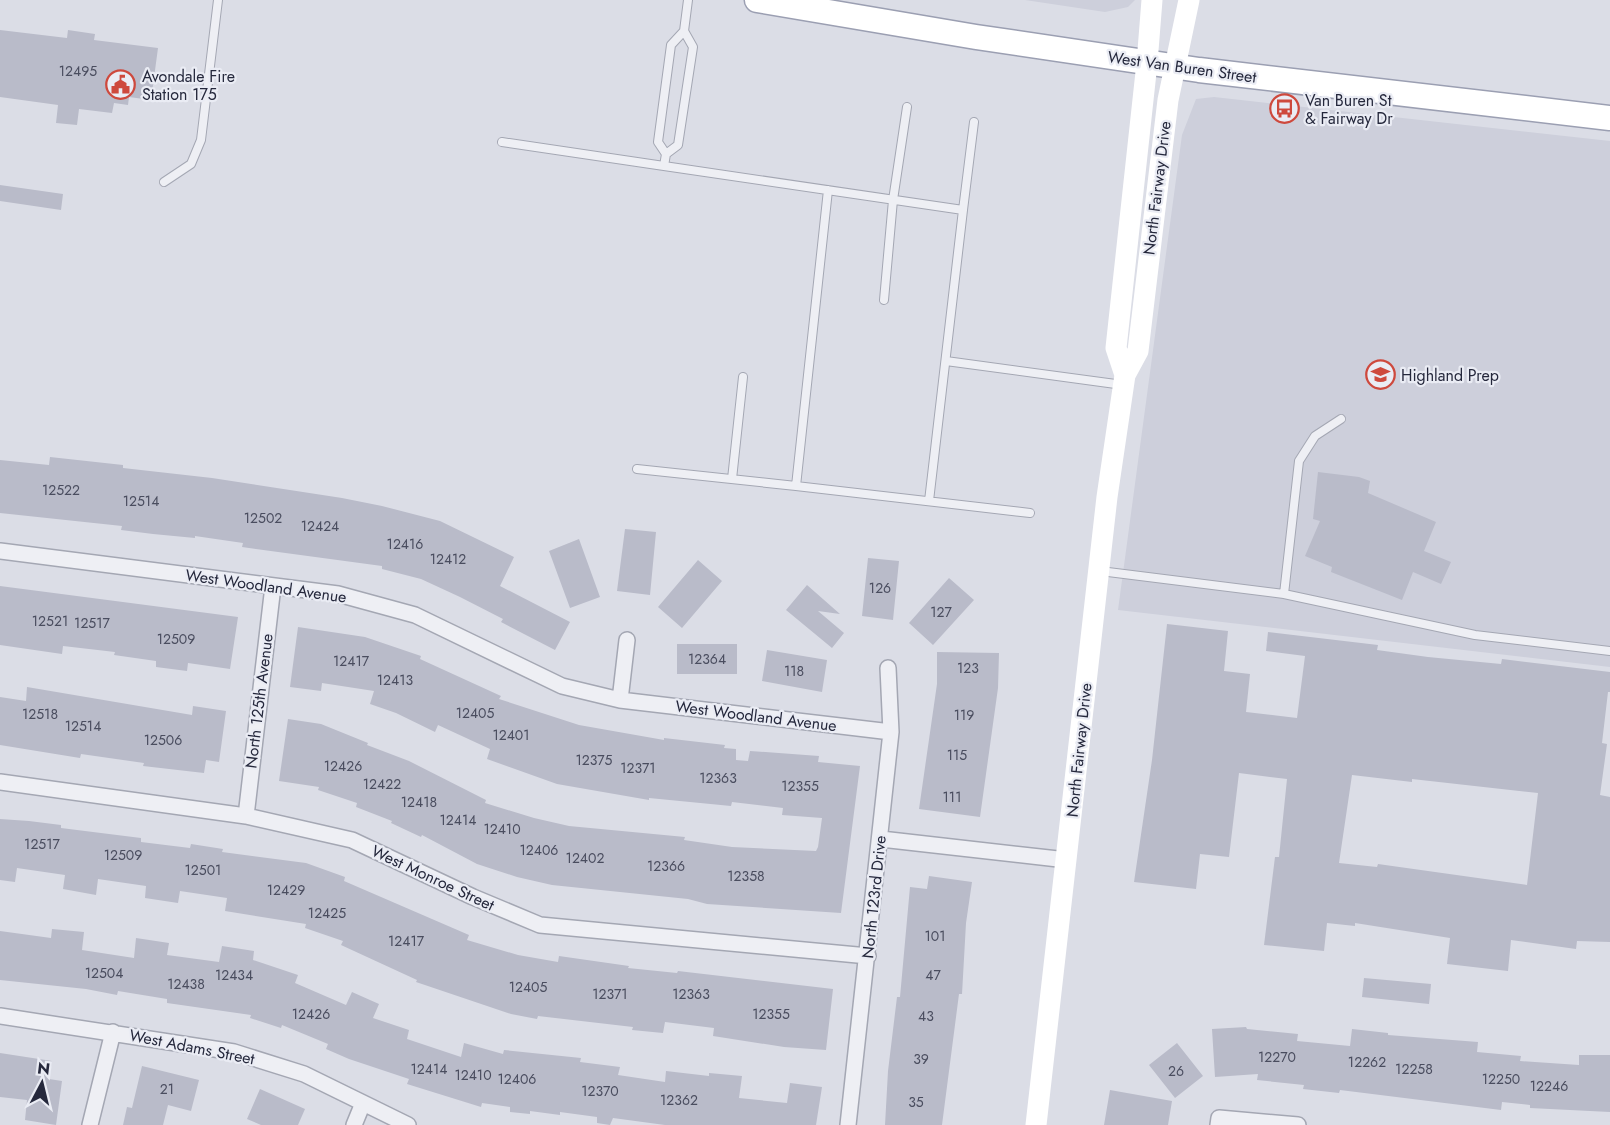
<svg xmlns="http://www.w3.org/2000/svg" width="1610" height="1125" font-family="Jost,sans-serif">
	<style>
		.built { fill: #cdcfdb }
		.building { fill: #b9bbc9; fill-rule: evenodd }
		.lines { fill: none; stroke-linecap: round; stroke-linejoin: round }
		.lane-casing { stroke: #a4a7b3; stroke-width: 10 }
		.street-casing { stroke: #a4a7b3; stroke-width: 18 }
		.primary-casing { stroke: #9b9fb2; stroke-width: 27 }
		.lane { stroke: #eeeff4; stroke-width: 8 }
		.street { stroke: #eeeff4; stroke-width: 15 }
		.secondary { stroke: #fff; stroke-width: 21 }
		.primary { stroke: #fff; stroke-width: 24 }
		.labels { text-anchor: middle; dominant-baseline: central; stroke-width: 4.5; stroke-linejoin: round; paint-order: stroke }
		.number-label { font-size: 14px; fill: #4a4d5f }
		.street-label { font-size: 16px; fill: #25283c; stroke: #eaecf4 }
		.poi-label { font-size: 16px; fill: #25283c; stroke: #eaecf4; text-anchor: start }
	</style>
	<rect width="100%" height="100%" fill="#dbdde6"/>
	<!-- built -->
	<path class="built" d="M1025 0H1135L1128 7 1105 12Z
		M1214 97 1610 141V667L1118 610 1182 135 1196 99Z"/>
	<!-- building -->
	<path class="building" d="M0 30 67 38 68 30 95 34 94 40 158 48 151 100 129 97 128 105 114 103 112 113 79 109 77 125 56 123 58 105 0 97Z
		M0 185 63 194 61 210 0 201Z
		M50 457 123 465V468L212 478 342 498 382 506 440 521 514 557 500 586 570 622 555 650 501 622 503 619 460 597 421 579 382 569V566L242 547 243 543 195 536V538L153 534 121 530 122 526 0 513V460L49 465Z
		M1318 472 1359 477 1370 481 1368 493 1436 522 1424 551 1451 562 1441 584 1413 572 1402 600 1331 572 1332 567 1305 556 1320 521 1313 519Z
		M625 529 656 532 650 595 617 591Z
		M579 539 600 597 570 608 549 551Z
		M868 558 899 561 893 620 862 616Z
		M698 560 722 581 682 628 658 607Z
		M949 578 974 600 933 645 909 623Z
		M807 585 840 614 818 611 844 633 832 648 786 610Z
		M0 586 238 617 230 669 188 663 187 671 156 667V661L114 655 115 652 63 646 62 654 0 645Z
		M1167 624 1228 631 1224 671 1250 674 1246 712 1297 718 1305 656 1266 651 1268 632 1378 645 1377 650 1428 657 1501 664 1502 659 1610 672V692H1608L1602 743 1607 744 1600 795 1610 797V942L1577 941 1576 949 1511 940 1508 971 1447 964 1450 938 1355 923V926L1327 923 1324 951 1264 945 1275 857H1279L1287 779 1239 773 1229 857 1200 854 1196 889 1134 882 1152 760ZM1352 775 1412 782V779L1538 793 1527 885 1378 864 1377 867 1339 863Z
		M298 627 365 637 421 656 420 659 501 696 499 699 579 725 664 740V738L725 745 724 748 736 749V760L748 761 750 751 819 756 818 762 860 766 841 913 707 904 688 899 552 885 517 877 477 864 422 835 421 837 391 823 392 821 356 807 357 803 318 790 319 787 279 781 288 719 321 724 368 743 367 745 409 761 486 800 485 803 534 818 569 826 685 837 684 840 732 847 816 851 818 847 822 818 782 815 783 808 732 802 731 806 649 798V800L557 784 487 759 490 749 438 725 435 732 396 713 370 704 374 691 322 683 321 691 290 687Z
		M677 644H737V674H677Z
		M767 650 827 660 822 692 762 681Z
		M937 652 999 653 998 688 980 817 919 809 937 684Z
		M27 687 192 715 193 706 226 711 219 762 206 760 204 773 143 766 144 763 81 754 80 758 0 745V697L26 701Z
		M0 819 29 821 61 825V828L141 838V842L190 848 191 844 223 849 222 852 306 863 345 877 344 881 469 935 467 940 518 955 558 962 559 956 629 966 628 968 677 973 678 971 833 989 826 1050 784 1047 713 1036 714 1028 665 1022 663 1033 632 1030 633 1027 538 1016 537 1019 511 1014 416 982 417 980 341 945 343 941 305 928 306 924 225 911 227 898 180 891 178 903 145 898 146 886 98 879 96 895 63 889 65 875 17 868 15 882 0 880Z
		M929 876 972 882 966 923 962 994H959L942 1125H885L888 1071 897 997H900L910 887 927 889Z
		M52 929 84 932 82 950 134 958 136 938 169 943 167 955 219 962 222 946 254 951 253 960 298 975 295 983 346 1005 352 992 379 1004 373 1018 409 1030 407 1039 461 1057 464 1043 503 1054 504 1050 581 1058 580 1062 620 1067 618 1075 665 1082 666 1071 709 1076V1073L742 1076 739 1098 787 1103 790 1083 822 1087 816 1125H665L613 1118 610 1125 597 1123V1117L560 1112V1115L530 1111V1114L510 1112V1107L482 1103 481 1107 407 1084 409 1079 349 1059 326 1049 328 1044 282 1025 281 1028 250 1018 251 1015 167 1003V999L118 991 117 995 86 989 0 980V931L51 938Z
		M1364 978 1431 984 1429 1004 1362 997Z
		M1246 1027 1247 1029 1298 1034 1297 1041 1350 1046 1352 1029 1388 1033V1035L1478 1042 1477 1052 1521 1056 1520 1061 1579 1065V1055H1610V1112L1530 1108V1105L1502 1102 1501 1110 1340 1090 1339 1093 1303 1089 1304 1085 1257 1080 1258 1074 1215 1077 1212 1029Z
		M1177 1043 1203 1076 1175 1098 1149 1065Z
		M0 1053 52 1061 49 1079 62 1081 56 1125 25 1120 27 1100 0 1097Z
		M142 1066 199 1080 191 1111 168 1105 163 1125H123L127 1107 132 1108Z
		M260 1089 305 1109 298 1125H261L247 1119Z
		M1110 1090 1172 1101 1168 1125H1104Z"/>
	<g class="lines">
		<defs>
			<path id="lane" d="M684 31 671 45 658 142 666 154 678 145 693 47 684 31 688 0
				M502 142 664 166 666 154
				M664 166 963 210 974 122
				M164 182 191 164 201 140 218 0
				M884 300 893 200 907 107
				M946 361 1123 385
				M637 469 796 486 828 190
				M732 479 743 377
				M796 486 1030 513
				M929 501 963 210
				M1100 571 1284 594 1475 635 1610 651
				M1284 594 1299 461 1315 436 1341 419"/>
			<path id="street" d="M0 551 338 594 415 615 562 686 620 700 891 732
				M620 700 627 640
				M0 782 246 816 352 840 473 897 540 925 868 956
				M246 816 273 586
				M881 839 1067 860
				M0 1016 234 1052 304 1074 408 1125
				M90 1125 113 1032
				M354 1125 363 1103
				M848 1125 891 732 888 668
				M1218 1125 1219 1118 1298 1125"/>
			<path id="primary" d="M757 0 976 37 1199 70 1610 118"/>
		</defs>
		<!-- lane casing -->
		<use href="#lane" class="lane-casing"/>
		<!-- street casing -->
		<use href="#street" class="street-casing"/>
		<!-- primary casing -->
		<use href="#primary" class="primary-casing"/>
		<!-- lane -->
		<use href="#lane" class="lane"/>
		<!-- street -->
		<use href="#street" class="street"/>
		<!-- secondary -->
		<path class="secondary" d="M1125 375 1116 348 1147 63 1152 0
			M1036 1125 1107 497 1125 375 1138 351 1168 100 1189 0"/>
		<!-- primary -->
		<use href="#primary" class="primary"/>
	</g>
	<!-- icons -->
	<defs>
		<symbol id="civic-ring" viewBox="-11 -11 22 22"><circle r="9.5" fill="#eaecf4" stroke="#ce493d" stroke-width="1.5"/><path d="M-.6-6.5H3V-4.5H.6V-3L4-1V1h2V6H-6V1h2V-1L-.6-3ZM-1.2 2.5V6h2.4V2.5Z" fill="#ce493d"/></symbol>
		<symbol id="bus-ring" viewBox="-11 -11 22 22"><circle r="9.5" fill="#eaecf4" stroke="#ce493d" stroke-width="1.5"/><path d="M-5-6H5V4H4V6H2V4H-2V6H-4V4H-5ZM-3.5-4V0h7V-4ZM-3.5 1.2v1.5H-2V1.2ZM2 1.2v1.5H3.5V1.2Z" fill="#ce493d"/></symbol>
		<symbol id="school-ring" viewBox="-11 -11 22 22"><circle r="9.5" fill="#eaecf4" stroke="#ce493d" stroke-width="1.5"/><path d="M0-5L7-2L0 1L-7-2ZM-4 1L0 2.5L4 1V4Q0 6-4 4Z" fill="#ce493d"/></symbol>
	</defs>
	<g fill-rule="evenodd">
		<use href="#civic-ring" x="104" y="68" width="33" height="33"/>
		<use href="#bus-ring" x="1268" y="92" width="33" height="33"/>
		<use href="#school-ring" x="1364" y="358" width="33" height="33"/>
	</g>
	<g class="labels">
		<!-- number labels -->
		<g class="number-label">
			<text x="78" y="71">12495</text>
			<text x="61" y="490">12522</text>
			<text x="141" y="501">12514</text>
			<text x="263" y="518">12502</text>
			<text x="320" y="526">12424</text>
			<text x="405" y="544">12416</text>
			<text x="448" y="559">12412</text>
			<text x="880" y="588">126</text>
			<text x="941" y="612">127</text>
			<text x="50" y="621">12521</text>
			<text x="92" y="623">12517</text>
			<text x="176" y="639">12509</text>
			<text x="707" y="659">12364</text>
			<text x="351" y="661">12417</text>
			<text x="968" y="668">123</text>
			<text x="794" y="671">118</text>
			<text x="395" y="680">12413</text>
			<text x="475" y="713">12405</text>
			<text x="40" y="714">12518</text>
			<text x="964" y="715">119</text>
			<text x="83" y="726">12514</text>
			<text x="511" y="735">12401</text>
			<text x="163" y="740">12506</text>
			<text x="957" y="755">115</text>
			<text x="594" y="760">12375</text>
			<text x="343" y="766">12426</text>
			<text x="638" y="768">12371</text>
			<text x="718" y="778">12363</text>
			<text x="382" y="784">12422</text>
			<text x="800" y="786">12355</text>
			<text x="952" y="797">111</text>
			<text x="419" y="802">12418</text>
			<text x="458" y="820">12414</text>
			<text x="502" y="829">12410</text>
			<text x="42" y="844">12517</text>
			<text x="539" y="850">12406</text>
			<text x="123" y="855">12509</text>
			<text x="585" y="858">12402</text>
			<text x="666" y="866">12366</text>
			<text x="203" y="870">12501</text>
			<text x="746" y="876">12358</text>
			<text x="286" y="890">12429</text>
			<text x="327" y="913">12425</text>
			<text x="935" y="936">101</text>
			<text x="406" y="941">12417</text>
			<text x="104" y="973">12504</text>
			<text x="234" y="975">12434</text>
			<text x="933" y="975">47</text>
			<text x="186" y="984">12438</text>
			<text x="528" y="987">12405</text>
			<text x="610" y="994">12371</text>
			<text x="691" y="994">12363</text>
			<text x="311" y="1014">12426</text>
			<text x="771" y="1014">12355</text>
			<text x="926" y="1016">43</text>
			<text x="1277" y="1057">12270</text>
			<text x="921" y="1059">39</text>
			<text x="1367" y="1062">12262</text>
			<text x="429" y="1069">12414</text>
			<text x="1414" y="1069">12258</text>
			<text x="1176" y="1071">26</text>
			<text x="473" y="1075">12410</text>
			<text x="517" y="1079">12406</text>
			<text x="1501" y="1079">12250</text>
			<text x="1549" y="1086">12246</text>
			<text x="167" y="1089">21</text>
			<text x="600" y="1091">12370</text>
			<text x="679" y="1100">12362</text>
			<text x="916" y="1102">35</text>
		</g>
		<!-- street labels -->
		<g class="street-label">
			<text transform="translate(1182 67) rotate(8)">West Van Buren Street</text>
			<text transform="translate(1157 188) rotate(-83)">North Fairway Drive</text>
			<text transform="translate(266 586) rotate(8)">West Woodland Avenue</text>
			<text transform="translate(259 701) rotate(-83)">North 125th Avenue</text>
			<text transform="translate(756 716) rotate(7)">West Woodland Avenue</text>
			<text transform="translate(1079 750) rotate(-84)">North Fairway Drive</text>
			<text transform="translate(433 878) rotate(25)">West Monroe Street</text>
			<text transform="translate(874 897) rotate(-84)">North 123rd Drive</text>
			<text transform="translate(192 1047) rotate(11)">West Adams Street</text>
		</g>
		<!-- poi labels -->
		<g class="poi-label">
			<text x="142" y="76">Avondale Fire<tspan x="142" dy="18">Station 175</tspan></text>
			<text x="1305" y="100">Van Buren St<tspan x="1305" dy="18">&amp; Fairway Dr</tspan></text>
			<text x="1401" y="375">Highland Prep</text>
		</g>
	</g>
	<!-- north arrow -->
	<g transform="translate(42 1083) rotate(7)" stroke="#eaecf4" stroke-width="4.5" paint-order="stroke">
	<path d="M0-4.5L10 22L0 15L-10 22Z" fill="#25283c"/>
	<text y="-9" font-size="16" font-weight="bold" text-anchor="middle" fill="#25283c">N</text>
	</g>
</svg>
